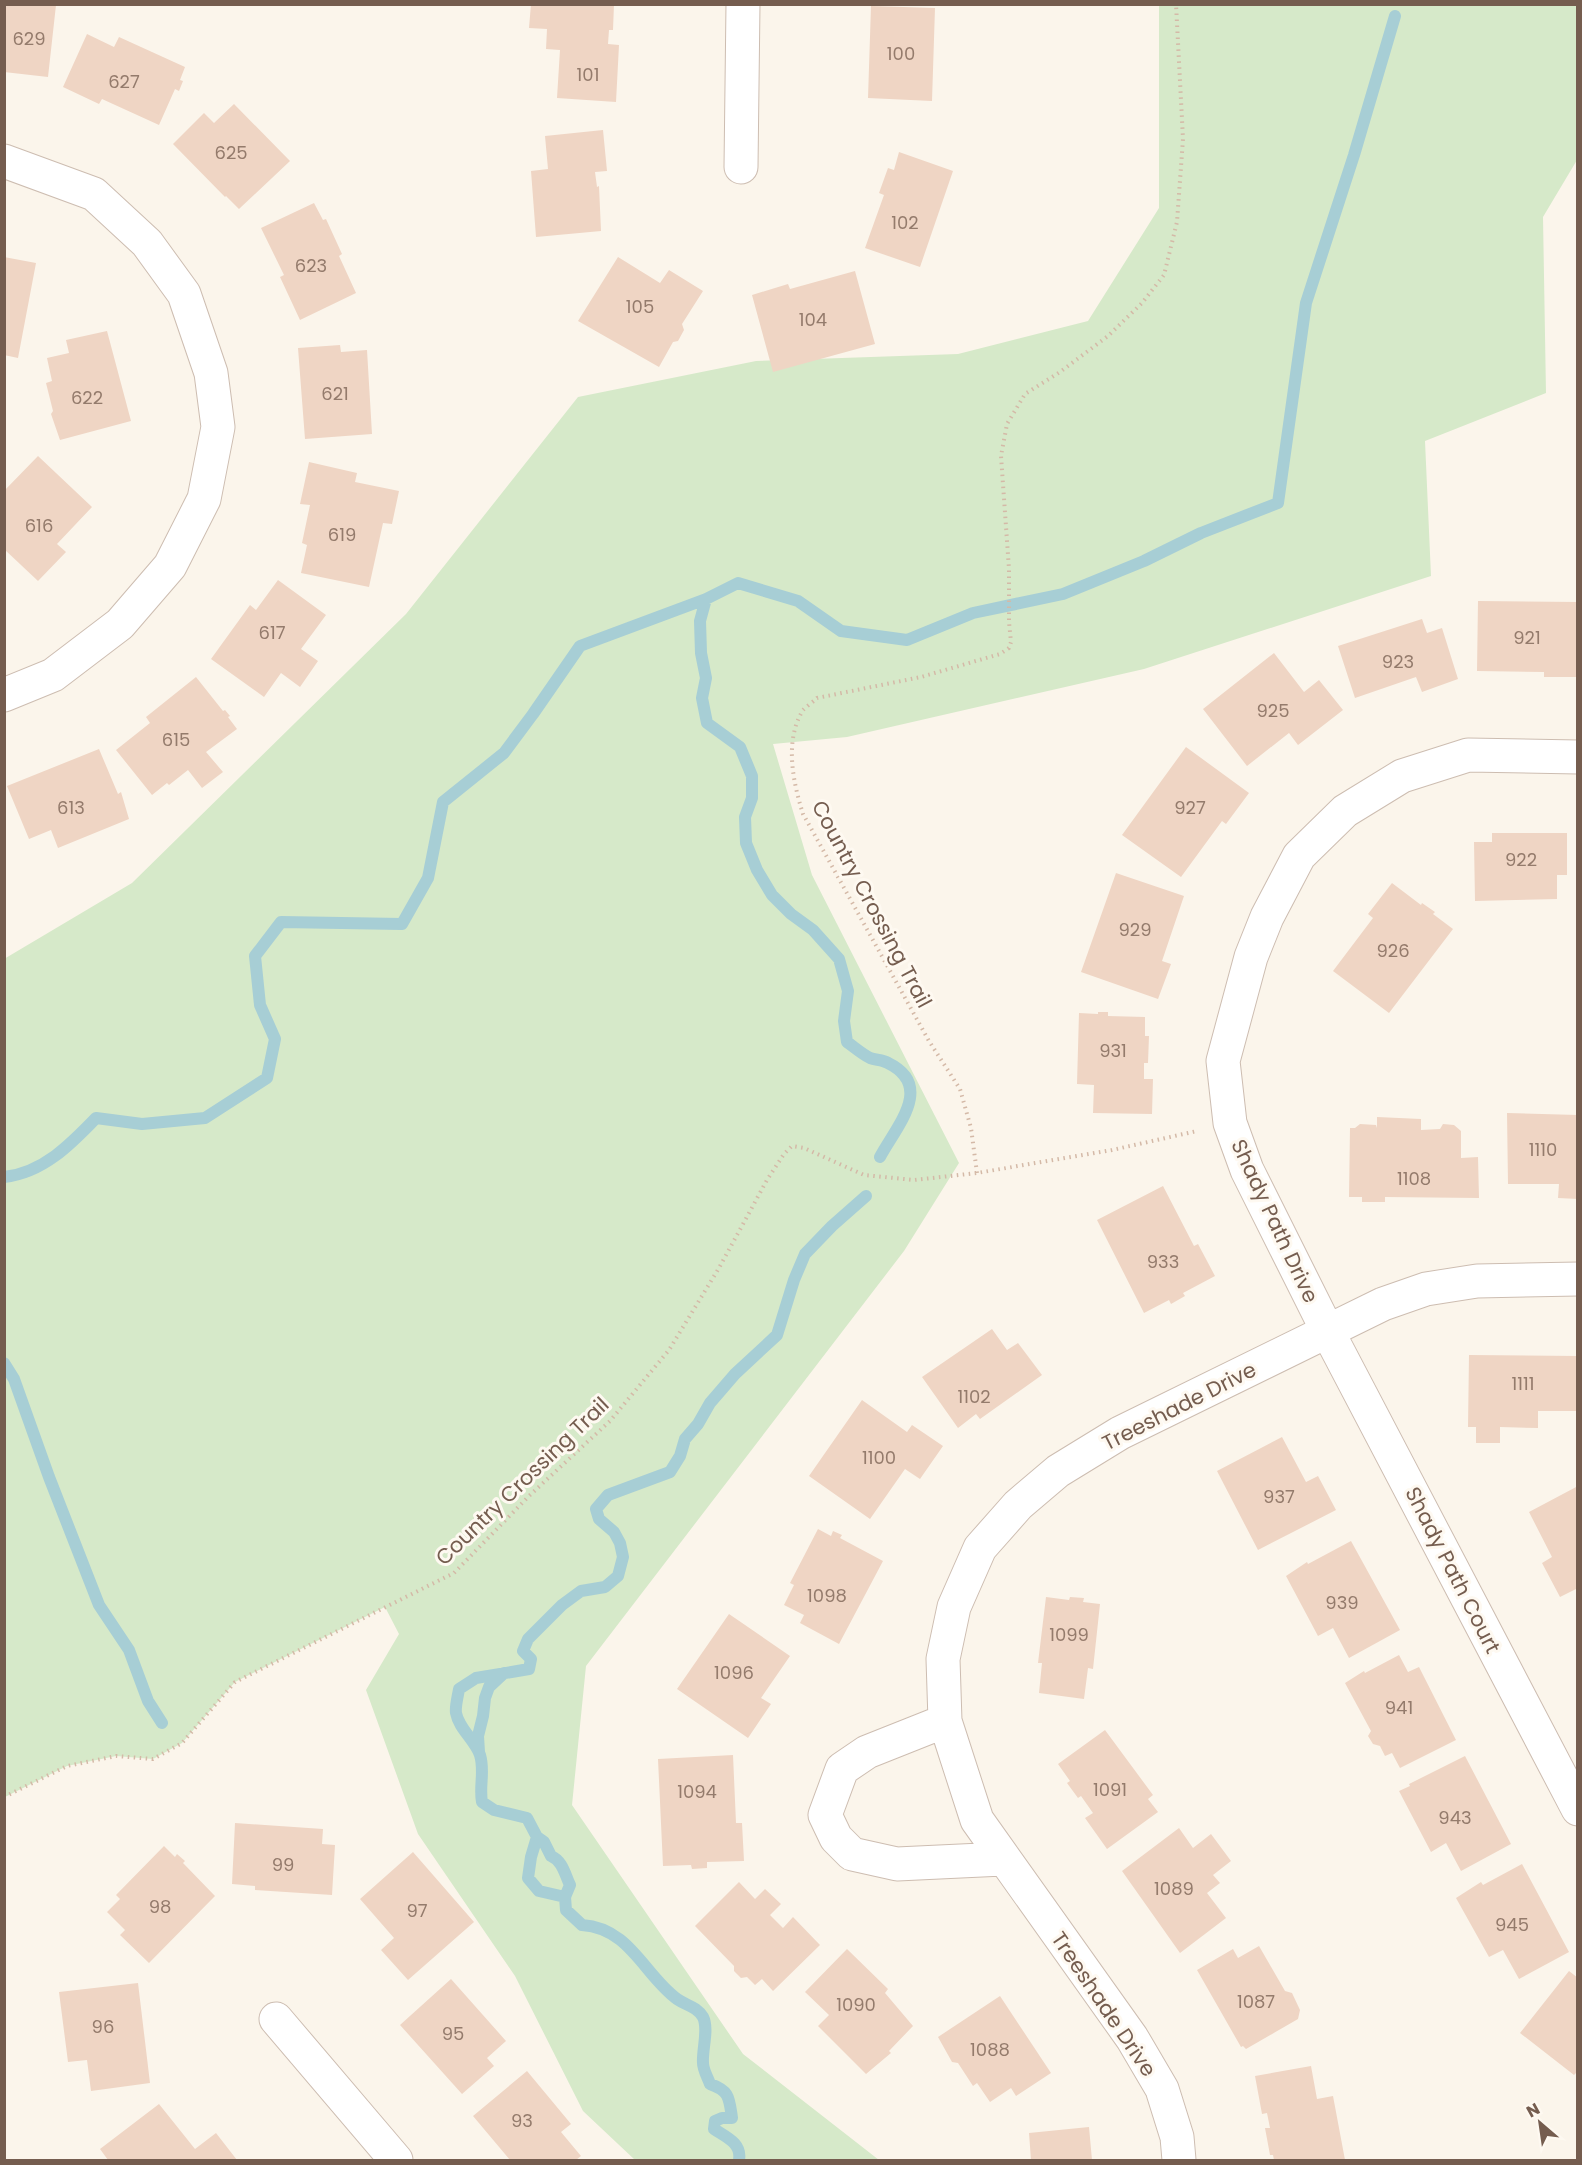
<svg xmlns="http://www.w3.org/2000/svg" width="1582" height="2165" font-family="Poppins,sans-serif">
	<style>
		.green { fill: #d6e9c9 }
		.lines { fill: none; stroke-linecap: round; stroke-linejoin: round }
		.stream { stroke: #a7ced5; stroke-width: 12 }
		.building { fill: #efd5c4 }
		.street-casing { stroke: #cdbdb1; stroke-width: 35 }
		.path { stroke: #d4b9a7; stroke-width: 4; stroke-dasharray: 1.5 4.5; stroke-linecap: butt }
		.street { stroke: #fff; stroke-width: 33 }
		.labels { text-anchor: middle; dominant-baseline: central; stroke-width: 6; stroke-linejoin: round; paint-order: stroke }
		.number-label { font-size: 18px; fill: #947b6c }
		.street-label { font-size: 21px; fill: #755d4f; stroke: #fef9f1 }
	</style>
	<rect width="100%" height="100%" fill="#fbf5eb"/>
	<!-- green -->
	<path class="green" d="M1159 5H1577V160L1543 217 1546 393 1425 441 1431 576 1144 669 847 737 773 744 812 875 959 1163 904 1251 586 1666 572 1805 743 2054 879 2160H635L583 2111 515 1976 418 1834 366 1690 399 1634 385 1607 235 1682 182 1743 153 1759 116 1756 67 1766 5 1797 4 959 132 883 406 614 578 397 756 361 958 354 1088 321 1159 208Z"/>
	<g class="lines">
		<!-- stream -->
		<path class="stream" d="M706 599 700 621 701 653 706 678 702 698 707 723 740 747 752 776V798L745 817 746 843 757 870 772 895 791 914 813 930 839 959 848 991 844 1021 847 1042C854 1047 862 1054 870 1058 876 1060 883 1060 888 1063 935 1086 896 1127 880 1157
			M4 1177C43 1173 71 1144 96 1118L142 1124 205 1118 267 1078 275 1039 260 1005 255 956 281 922 402 924 428 878 443 802 504 753 533 714 580 646 706 599 738 583 798 601 841 631 907 640 973 613 1063 594 1144 561 1201 533 1278 503 1306 303 1354 155 1395 16
			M4 1363 14 1379 49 1477 99 1605 129 1650 148 1701 162 1723
			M479 1752 478 1736 483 1716 485 1698 489 1687 504 1673
			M537 1837 544 1842 551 1856C563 1861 565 1875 570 1885L565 1897
			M739 2160C742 2143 726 2137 714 2129L715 2121 722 2118H732C729 2098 730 2091 710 2084 708 2078 703 2070 703 2063 702 2049 709 2029 703 2017 696 2006 687 2006 677 1999 644 1975 630 1928 582 1925L566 1910 565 1897 539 1891 528 1878 531 1857 537 1837 527 1818 494 1810 482 1802C479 1786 485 1771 480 1755 475 1740 459 1729 456 1713 455 1706 458 1696 459 1689L476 1678 529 1669 531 1659 523 1651 528 1639 562 1605 581 1591 605 1587 618 1576 623 1557 620 1543 614 1532 599 1519 596 1509 608 1495 670 1472 680 1456 685 1439 698 1424 710 1403 735 1374 777 1335 794 1280 805 1254 832 1226 866 1196"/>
	</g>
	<!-- building -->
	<path class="building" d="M4 4 56 5 48 77 4 72Z
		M531 4H614L613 30H609L608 44 619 45 616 102 557 98 560 50 546 49 547 29 529 28Z
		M871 6 935 8 932 101 868 98Z
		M87 34 114 47 119 37 185 67 180 80 183 81 179 91 175 89 159 125 102 99 99 104 63 87Z
		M234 104 290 161 239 209 226 196 225 197 173 144 204 113 214 123Z
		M603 130 607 171 595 172 597 187 599 186 601 231 536 237 531 171 548 169 545 136Z
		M899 152 953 171 920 267 865 248 884 195 879 193 888 168 894 170Z
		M314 203 323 220 326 219 342 254 339 256 356 293 300 320 280 277 284 275 261 228Z
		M4 257 36 263 18 358 4 355Z
		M618 257 660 283 669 270 703 291 682 324 684 330 678 341 673 342 659 367 578 321Z
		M855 271 875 344 773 372 752 295 788 284 790 289Z
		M107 331 131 421 60 440 51 414 53 411 46 383 52 381 47 358 69 353 66 340Z
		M340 345 341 352 367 350 372 434 305 439 298 348Z
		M38 456 92 507 57 544 66 552 38 581 4 549V491Z
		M309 462 357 473 355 482 399 491 392 524 383 523 369 587 301 573 307 545 302 543 310 505 300 504Z
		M278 580 326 615 301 649 318 661 300 687 281 673 264 697 211 659 250 605 256 610Z
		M1478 601 1578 602V677H1544V672L1477 671Z
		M1422 619 1427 633 1442 628 1458 679 1422 692 1416 677 1355 698 1338 646Z
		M1274 653 1304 692 1319 680 1343 710 1298 745 1289 733 1247 766 1203 709Z
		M196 677 223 711 225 710 230 716 228 717 237 729 206 752 223 772 202 788 188 770 169 785 167 783 152 795 116 750 150 723 146 717Z
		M1186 747 1249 793 1226 824 1222 821 1181 877 1122 835Z
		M99 749 118 794 121 792 129 819 58 848 51 830 29 839 7 786Z
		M1492 833H1567V875H1557V899L1475 901 1474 842H1492Z
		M1116 873 1184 896 1162 961 1171 964 1158 999 1081 972Z
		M1392 883 1421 905 1422 903 1435 912 1433 914 1453 929 1389 1013 1333 971 1373 918 1368 914Z
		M1098 1012H1108V1016L1145 1017V1036H1149L1148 1063H1144V1079H1153L1152 1114 1093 1113 1094 1085 1077 1084 1079 1013 1098 1014Z
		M1507 1113 1578 1115V1199L1558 1198 1559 1184H1508Z
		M1377 1117 1421 1119V1130L1440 1129 1443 1124 1454 1125 1461 1131V1158L1478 1157 1479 1198 1385 1197V1202H1362V1197H1349L1350 1128H1355L1360 1124 1376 1125 1377 1128Z
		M1163 1186 1194 1246 1198 1244 1215 1276 1183 1293 1185 1296 1171 1304 1169 1300 1144 1313 1097 1220Z
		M992 1329 1007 1350 1018 1343 1042 1375 980 1419 976 1414 958 1428 922 1377Z
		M1469 1355 1578 1356V1411H1538V1428L1500 1427V1443H1476V1427H1468Z
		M862 1400 907 1432 912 1425 943 1446 920 1479 905 1469 870 1519 809 1476Z
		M1282 1437 1306 1482 1318 1476 1336 1510 1258 1550 1217 1471Z
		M1578 1486V1588L1560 1597 1542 1563 1552 1557 1529 1512Z
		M818 1529 831 1536 833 1531 842 1535 840 1538 883 1561 839 1644 800 1623 804 1615 784 1605 794 1585 790 1583Z
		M1351 1541 1400 1630 1349 1658 1333 1628 1318 1636 1286 1576 1307 1562 1308 1564Z
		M1046 1597 1069 1600 1070 1597 1084 1598 1083 1602 1100 1604 1093 1669 1088 1668 1084 1699 1039 1693 1042 1663H1038Z
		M729 1614 790 1656 761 1698 771 1704 748 1738 677 1689Z
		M1399 1655 1408 1672 1419 1667 1456 1740 1400 1768 1392 1753 1385 1756 1380 1746 1373 1744 1368 1736 1371 1731 1345 1683 1364 1671 1365 1673Z
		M1105 1730 1153 1795 1148 1799 1158 1812 1107 1849 1085 1818 1093 1813 1081 1796 1078 1798 1067 1783 1070 1781 1058 1764Z
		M733 1755 736 1823H742L744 1861 707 1862V1868L692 1869 691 1865 663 1866 658 1759Z
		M1465 1756 1511 1844 1461 1871 1446 1843 1431 1852 1399 1791 1410 1786 1409 1784Z
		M235 1823 323 1829 322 1844 335 1845 332 1895 255 1890V1886L232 1884Z
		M1179 1828 1193 1848 1211 1834 1231 1861 1213 1875 1220 1883 1207 1893 1226 1918 1180 1953 1122 1871Z
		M164 1846 175 1857 177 1854 185 1861 183 1863 215 1896 149 1963 120 1935 125 1930 107 1912 120 1899 116 1895Z
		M413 1852 474 1922 408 1980 381 1950 394 1938 360 1899Z
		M1522 1864 1569 1952 1519 1979 1503 1950 1489 1957 1456 1898 1481 1882 1483 1885Z
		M739 1882 755 1899 765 1889 781 1904 770 1915 783 1928 793 1917 820 1945 773 1991 762 1979 755 1985 747 1977 741 1978 734 1971V1966L695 1926Z
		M1259 1946 1285 1991 1292 1993 1300 2010 1298 2019 1246 2049 1243 2046 1241 2047 1197 1970 1233 1949 1238 1958Z
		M847 1949 888 1989 885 1993 913 2026 889 2051 891 2053 866 2074 818 2026 829 2015 805 1992Z
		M1569 1971 1578 1978V2071L1574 2075 1520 2033Z
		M451 1979 506 2041 487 2058 494 2066 462 2094 400 2025Z
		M138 1983 150 2083 91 2091 87 2060 68 2062 59 1992Z
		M1000 1996 1051 2073 1016 2096 1011 2088 990 2102 977 2083 973 2086 958 2063 952 2062 938 2037Z
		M1311 2066 1317 2099 1333 2096 1345 2160H1274L1273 2155H1270L1265 2128H1270L1267 2113 1262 2114 1255 2076Z
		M527 2071 571 2124 561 2132 581 2156 576 2160H510L473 2116Z
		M159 2104 195 2149 216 2133 237 2160H108L100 2149Z
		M1089 2127 1092 2160H1031L1029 2133Z"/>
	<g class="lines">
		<defs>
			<path id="street" d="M4 161 94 194 147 243 184 294 211 373 218 427 204 499 170 566 120 624 53 675 4 695
				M741 167 743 4
				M1578 757 1468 755 1402 776 1345 811 1299 856 1267 917 1251 957 1223 1061 1230 1123 1247 1170 1328 1332 1578 1809
				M945 1721 867 1752 842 1769 825 1815 836 1838 852 1854 897 1864 1003 1859
				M276 2019 396 2160
				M1179 2160 1177 2137 1162 2089 1132 2038 977 1820 945 1721 943 1659 954 1607 980 1548 1018 1505 1058 1471 1120 1433 1383 1304 1426 1289 1477 1281 1578 1279"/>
		</defs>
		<!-- street casing -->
		<use href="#street" class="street-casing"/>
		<!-- path -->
		<path class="path" d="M977 1173 971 1128 960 1089 929 1041 803 814C793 782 784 741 803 710 807 706 813 702 817 698L921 677 1000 654 1009 648 1011 642 1009 622V569L1001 456 1007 424 1025 394 1060 372 1108 336 1142 303 1164 275 1177 222 1183 139 1176 4
			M4 1797 67 1766 116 1756 153 1759 182 1743 235 1682 454 1573 529 1496 610 1421 669 1350 719 1268 767 1180 784 1154 792 1146 804 1148 864 1175 914 1180 977 1173 1112 1150 1197 1131"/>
		<!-- street -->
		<use href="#street" class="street"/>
	</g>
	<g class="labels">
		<!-- number labels -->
		<g class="number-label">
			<text x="29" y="38">629</text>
			<text x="901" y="53">100</text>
			<text x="588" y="74">101</text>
			<text x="124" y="81">627</text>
			<text x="231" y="152">625</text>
			<text x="905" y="222">102</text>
			<text x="311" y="265">623</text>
			<text x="640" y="306">105</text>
			<text x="813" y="319">104</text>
			<text x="335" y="393">621</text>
			<text x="87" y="397">622</text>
			<text x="39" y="525">616</text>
			<text x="342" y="534">619</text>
			<text x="272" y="632">617</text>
			<text x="1527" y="637">921</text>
			<text x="1398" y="661">923</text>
			<text x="1273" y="710">925</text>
			<text x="176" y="739">615</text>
			<text x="71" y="807">613</text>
			<text x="1190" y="807">927</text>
			<text x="1521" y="859">922</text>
			<text x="1135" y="929">929</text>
			<text x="1393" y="950">926</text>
			<text x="1113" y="1050">931</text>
			<text x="1543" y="1149">1110</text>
			<text x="1414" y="1178">1108</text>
			<text x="1163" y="1261">933</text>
			<text x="1523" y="1383">1111</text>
			<text x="974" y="1396">1102</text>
			<text x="879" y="1457">1100</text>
			<text x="1279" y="1496">937</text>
			<text x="827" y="1595">1098</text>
			<text x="1342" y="1602">939</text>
			<text x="1069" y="1634">1099</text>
			<text x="734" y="1672">1096</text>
			<text x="1399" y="1707">941</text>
			<text x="1110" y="1789">1091</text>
			<text x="697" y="1791">1094</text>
			<text x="1455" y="1817">943</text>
			<text x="283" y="1864">99</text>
			<text x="1174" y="1888">1089</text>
			<text x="160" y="1906">98</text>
			<text x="417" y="1910">97</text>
			<text x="1512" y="1924">945</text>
			<text x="1256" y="2001">1087</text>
			<text x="856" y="2004">1090</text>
			<text x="103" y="2026">96</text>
			<text x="453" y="2033">95</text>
			<text x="990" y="2049">1088</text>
			<text x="522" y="2120">93</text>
		</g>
		<!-- street labels -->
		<g class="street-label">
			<text transform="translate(872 904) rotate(62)">Country Crossing Trail</text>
			<text transform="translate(1275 1221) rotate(65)">Shady Path Drive</text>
			<text transform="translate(1179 1406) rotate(-27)">Treeshade Drive</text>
			<text transform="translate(522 1481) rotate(-44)">Country Crossing Trail</text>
			<text transform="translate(1453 1570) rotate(63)">Shady Path Court</text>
			<text transform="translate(1104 2004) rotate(56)">Treeshade Drive</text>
		</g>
	</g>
	<!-- border -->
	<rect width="1582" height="2165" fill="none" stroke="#755d4f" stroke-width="12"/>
	<!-- north arrow -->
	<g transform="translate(1540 2123) rotate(331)" stroke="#fef9f1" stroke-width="4.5" paint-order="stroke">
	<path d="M0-4.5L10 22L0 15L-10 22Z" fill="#755d4f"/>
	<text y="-9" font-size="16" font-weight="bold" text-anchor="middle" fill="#755d4f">N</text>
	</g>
</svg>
